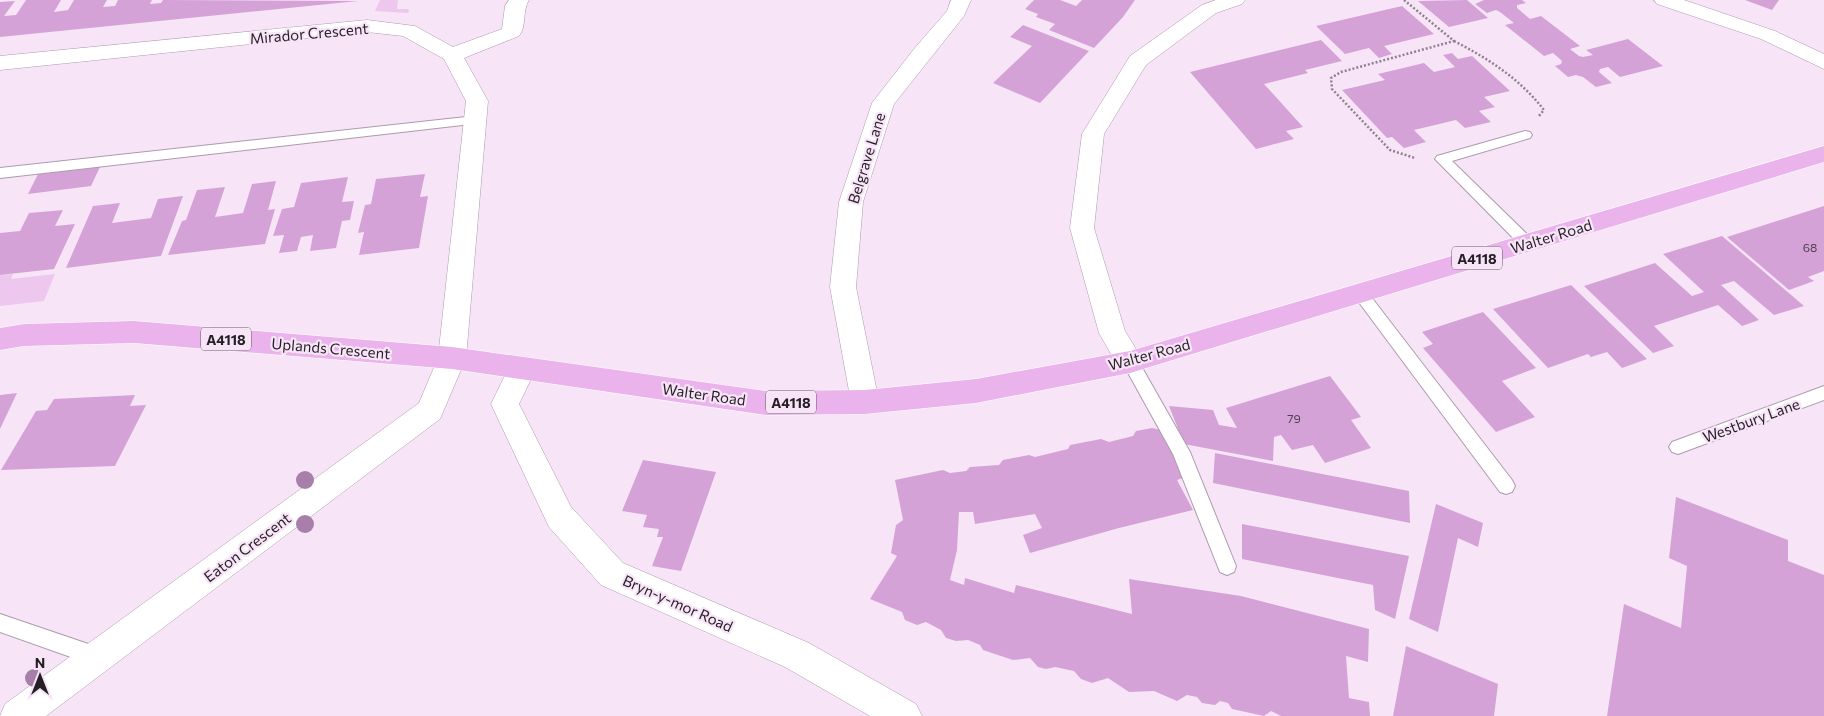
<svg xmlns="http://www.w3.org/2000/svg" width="1824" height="716" font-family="Commissioner,sans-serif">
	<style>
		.green { fill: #eec7ef }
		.building { fill: #d5a2d7 }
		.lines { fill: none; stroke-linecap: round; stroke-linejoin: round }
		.lane-casing { stroke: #ac9bac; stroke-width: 2 }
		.street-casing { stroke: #ac9bac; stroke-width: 1 }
		.secondary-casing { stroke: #ac9bac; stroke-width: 1 }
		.primary-casing { stroke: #fff; stroke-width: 1 }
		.path { stroke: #8e818e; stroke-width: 2.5; stroke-dasharray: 2 2; stroke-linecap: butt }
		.lane { fill: #fff; fill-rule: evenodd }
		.street { fill: #fff; fill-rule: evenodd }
		.secondary { fill: #fff; fill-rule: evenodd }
		.primary { fill: #eab3ec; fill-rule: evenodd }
		.tree { fill: #a87fab }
		.labels { text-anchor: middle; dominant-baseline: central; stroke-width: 4.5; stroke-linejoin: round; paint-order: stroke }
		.number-label { font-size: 12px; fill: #513f52 }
		.shield { fill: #f7e5f7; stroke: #645a64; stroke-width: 1 }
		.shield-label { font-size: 14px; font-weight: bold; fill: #251e25 }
		.street-label { font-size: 15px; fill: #251e25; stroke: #f7e5f7 }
	</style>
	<rect width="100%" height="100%" fill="#f7e5f7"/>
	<!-- green -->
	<path class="green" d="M380 0H398L397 9H408L409 11 408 13 375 11Z
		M13 274 11 279 55 274 44 301 0 306V275Z"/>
	<!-- building -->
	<path class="building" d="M26 0H61L54 12 68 10 74 0H107L103 7 115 6 118 0H152L150 4 161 3 163 0 358 1 0 37V2L15 1 4 16 16 15Z
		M1034 0H1060L1076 6 1082 0H1135L1123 17 1094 48 1049 30 1055 24 1036 17 1038 14 1025 9Z
		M1467 0 1488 18 1449 27 1418 1Z
		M1484 0H1522L1526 3 1517 5V8L1530 19 1541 16 1580 46 1570 49 1579 56 1583 57 1593 55 1586 50 1628 39 1663 66 1620 77 1608 67 1600 69 1599 72 1612 83 1596 87 1583 77 1576 75 1568 77 1555 66 1561 64 1562 61 1553 53 1544 56 1505 25 1514 23 1500 12 1496 10 1487 13 1475 4Z
		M1745 0H1779L1772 10Z
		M1402 6 1434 34 1384 46 1392 54 1379 58 1369 48 1345 54 1316 26Z
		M1023 25 1089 51 1040 103 993 83 1032 46 1010 37Z
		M1321 40 1342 61 1305 70 1308 73 1264 84 1303 127 1286 131 1294 139 1256 149 1190 72Z
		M1452 53 1458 59 1472 56 1510 91 1484 97 1495 107 1479 111 1491 122 1465 128 1456 120 1414 130 1426 142 1404 148 1392 137 1387 138 1342 90 1385 80 1378 74 1424 63 1434 72 1455 67 1443 55Z
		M100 167 91 186 28 194 38 174Z
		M425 174 420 197 428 196 419 248 359 255 364 232 358 233 365 205 371 204 376 179Z
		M348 177 342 202 354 201 350 220 342 221 336 248 310 251 313 235 301 237 297 251 279 253 284 235 273 236 282 209 294 207 301 183Z
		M276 181 268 210 275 209 265 244 168 255 182 221 186 220 197 190 225 187 215 217 243 213 252 184Z
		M183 196 161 256 66 268 93 206 120 203 112 223 151 218 158 199Z
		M1824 206V271L1808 277 1814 281 1789 290 1727 237Z
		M63 210 55 226 75 224 54 269 0 275V233L20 231 29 213Z
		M1722 236 1804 306 1774 315 1734 281 1721 285 1759 320 1742 326 1718 305 1654 326 1674 346 1653 353 1584 286 1655 263 1692 296 1704 292 1663 254Z
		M1571 285 1647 359 1622 368 1607 352 1591 357 1588 354 1548 368 1493 309Z
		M1483 312 1536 368 1502 381 1535 417 1496 432 1423 348 1433 344 1422 332Z
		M1330 376 1361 417 1351 420 1371 448 1325 463 1313 445 1292 450 1281 435 1274 437 1273 461 1184 444 1169 406 1213 410 1219 425 1237 428 1226 408Z
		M17 393 0 429V395Z
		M135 395 130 406 146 405 115 466 1 470 36 411 47 410 54 399Z
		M1152 428 1162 430 1186 477 1177 480 1193 510 1119 528 1030 553 1023 535 1042 528 1035 514 975 524 973 512H959L957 550 950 580 964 585 965 578 1014 593 1016 585 1132 614 1129 579 1241 596 1369 629 1368 662 1346 656 1349 698 1369 702 1370 716H1281L1271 711 1264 716 1232 709 1228 703 1220 701 1215 705 1202 703 1197 697 1187 695 1177 701 1154 691 1129 692 1108 678 1092 683 1081 679 1074 671 1055 667 1046 669 1038 667 1030 658 1013 660 983 650 980 645 968 640 956 641 946 638 941 630 926 622 917 625 905 620 902 612 870 599 897 556 891 553 896 525 903 520 895 480 943 470 950 473 966 471 970 467 999 465 1003 460 1029 455 1035 457 1068 449 1070 445 1101 439 1109 442 1133 436 1136 431Z
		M1215 453 1409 491 1410 523 1213 483Z
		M643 460 716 472 681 571 652 566 663 537H657L659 529 643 527 647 515 622 511Z
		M1676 497 1788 540V561L1824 575V716H1607L1624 604 1681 628 1687 566 1669 558Z
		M1436 504 1483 523 1478 547 1458 538 1438 632 1409 619Z
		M1242 524 1409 556 1395 619 1375 610 1373 585 1242 559Z
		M1406 646 1498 684 1494 716H1393Z"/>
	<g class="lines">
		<defs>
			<path id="lane" d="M475 116 480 117 482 120 480 123 0 178V168Z
				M1525 131 1530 132 1532 135 1530 138 1452 161 1532 239 1534 243 1532 247 1527 248 1522 247 1435 159 1437 156Z
				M1360 287 1365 289 1512 480 1515 486 1512 492 1506 494 1500 492 1355 297 1352 293 1355 289Z
				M1130 355 1136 357 1190 452 1236 566 1234 572 1227 575 1220 572 1173 454 1122 362 1124 357Z
				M1824 386V400L1678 454 1672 452 1669 447 1672 442Z
				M0 614 106 650 109 657 106 664 99 667 0 632Z"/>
			<path id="street" d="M509 0H529C522 11 527 26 519 36L464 58 488 101 466 358 440 419 46 716H0L5 704 419 403 438 358 466 101 444 59 403 36 367 32 0 70V56L367 20 415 26 453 47 502 29 505 6Z
				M951 0H971L964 16 894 104 863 202 856 287 879 402 875 410 865 414 855 410 851 402 830 287 839 202 872 103 914 49 947 11Z
				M1216 0H1245L1242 4 1216 13 1146 65 1104 134 1094 228 1125 331 1144 362 1140 370 1130 373 1120 370 1099 333 1070 228 1082 134 1130 56 1202 5Z
				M1654 0H1684L1775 31 1824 54V69L1761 39 1657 4Z"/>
			<path id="secondary" d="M522 358 532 361 536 369 519 404 571 507 623 563 809 643 916 704 922 716H870L785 667 601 585 549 527 491 404 512 361Z"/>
			<path id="primary" d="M1824 146V162L1130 373 976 403 865 414 765 415 452 369 134 343 24 346 0 350V328L24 324 134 321 452 347 765 391 865 390 976 379 1130 351Z"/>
		</defs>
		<!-- lane casing -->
		<use href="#lane" class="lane-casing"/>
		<!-- street casing -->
		<use href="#street" class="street-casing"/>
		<!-- secondary casing -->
		<use href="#secondary" class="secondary-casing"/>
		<!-- primary casing -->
		<use href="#primary" class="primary-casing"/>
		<!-- path -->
		<path class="path" d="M1404 0 1454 41 1341 72 1331 78 1332 89 1390 150 1415 158
			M1454 41C1489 59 1520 79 1544 110L1538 117"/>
		<!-- lane -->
		<use href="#lane" class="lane"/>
		<!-- street -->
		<use href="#street" class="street"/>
		<!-- secondary -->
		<use href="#secondary" class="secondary"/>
		<!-- primary -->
		<use href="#primary" class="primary"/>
	</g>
	<!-- trees -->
	<g class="tree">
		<circle cx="305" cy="480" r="9"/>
		<circle cx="305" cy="524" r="9"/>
		<circle cx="34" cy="678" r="9"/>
	</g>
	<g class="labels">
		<!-- number labels -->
		<g class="number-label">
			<text x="1810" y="247">68</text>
			<text x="1294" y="418">79</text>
		</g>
		<!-- shield labels -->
		<g class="shield">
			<rect x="1452" y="246.5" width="50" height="23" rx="4"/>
			<rect x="201" y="327.5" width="50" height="23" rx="4"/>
			<rect x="766" y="390.5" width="50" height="23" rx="4"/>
		</g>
		<g class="shield-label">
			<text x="1477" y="258">A4118</text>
			<text x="226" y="339">A4118</text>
			<text x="791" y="402">A4118</text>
		</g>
		<!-- street labels -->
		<g class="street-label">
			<text transform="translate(309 33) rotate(-5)">Mirador Crescent</text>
			<text transform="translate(866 158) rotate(-73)">Belgrave Lane</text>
			<text transform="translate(1551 236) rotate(-17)">Walter Road</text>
			<text transform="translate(331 348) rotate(5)">Uplands Crescent</text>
			<text transform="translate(1149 354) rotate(-15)">Walter Road</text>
			<text transform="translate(704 394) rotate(8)">Walter Road</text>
			<text transform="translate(1751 420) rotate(-20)">Westbury Lane</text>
			<text transform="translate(247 547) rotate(-37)">Eaton Crescent</text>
			<text transform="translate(678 603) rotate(24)">Bryn-y-mor Road</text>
		</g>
	</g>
	<!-- north arrow -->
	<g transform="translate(40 676)" stroke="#f7e5f7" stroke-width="4" paint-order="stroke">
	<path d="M0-4L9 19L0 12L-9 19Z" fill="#251e25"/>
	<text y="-8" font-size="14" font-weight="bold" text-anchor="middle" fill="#251e25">N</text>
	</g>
</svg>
